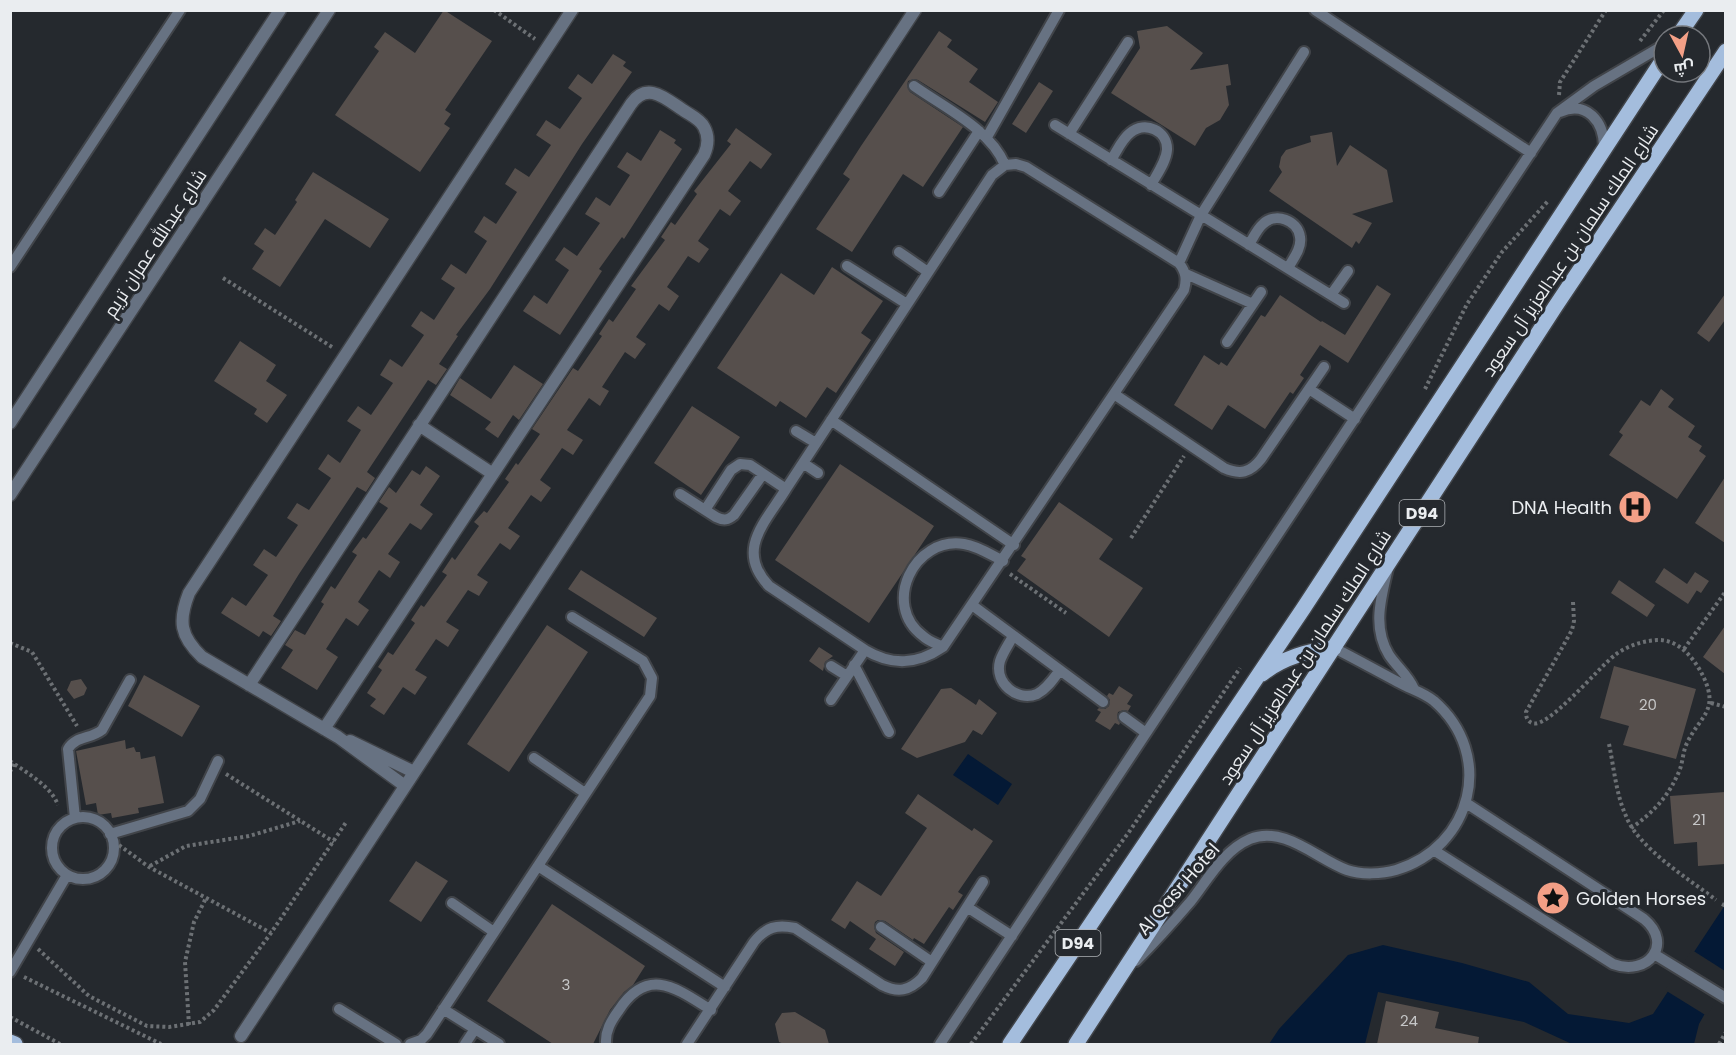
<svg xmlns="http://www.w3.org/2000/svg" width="1736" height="1055" font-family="Poppins,Cairo,sans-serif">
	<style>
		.water { fill: #041935 }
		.pier { fill: #25292e }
		.building { fill: #564f4c }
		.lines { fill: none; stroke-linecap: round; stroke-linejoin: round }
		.service-casing { stroke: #414449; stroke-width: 14 }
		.minor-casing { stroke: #414449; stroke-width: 15 }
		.tertiary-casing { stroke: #414449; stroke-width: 15 }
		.primary-casing { stroke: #414449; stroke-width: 18 }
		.path { stroke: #6c7074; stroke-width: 4; stroke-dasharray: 3 3; stroke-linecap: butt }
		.service { stroke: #677282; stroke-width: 10 }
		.minor { stroke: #677282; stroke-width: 12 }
		.tertiary { stroke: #677282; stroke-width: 12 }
		.primary { stroke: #a4bddd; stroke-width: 15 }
		.labels { text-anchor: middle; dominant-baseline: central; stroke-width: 6; stroke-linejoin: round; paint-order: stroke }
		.number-label { font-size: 15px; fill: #c5c6c7 }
		.shield { fill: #25292e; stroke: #afb2b6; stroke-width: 1.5 }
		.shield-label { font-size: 16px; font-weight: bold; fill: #eaedf0 }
		.street-label { font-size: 18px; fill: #eaedf0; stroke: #25292e }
		.poi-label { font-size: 18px; fill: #eaedf0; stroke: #25292e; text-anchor: end }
	</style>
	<rect width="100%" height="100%" fill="#25292e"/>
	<!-- water -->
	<path class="water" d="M968 754 1012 784 998 805 953 775Z
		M1725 905V978L1699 1024 1694 1044H1572L1524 1022 1378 992 1365 1044H1269L1279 1029 1348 955 1383 945 1462 963 1529 982 1568 1014 1629 1023 1653 1014Z"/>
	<!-- pier -->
	<path class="pier" d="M1692 950 1725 971 1726 984 1707 1016 1665 990Z"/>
	<!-- building -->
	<path class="building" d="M444 10 492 41 445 110 451 114 444 124 450 128 420 172 335 115 379 51 374 47 385 32 415 53Z
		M1167 26 1203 53 1190 70 1228 64 1231 85 1226 86 1229 105 1220 120 1206 128 1195 146 1111 93 1140 48 1137 31Z
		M939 31 952 40 947 47 978 69 969 82 998 102 985 122 918 80 914 79 908 81 907 86 910 92 963 127 923 187 903 174 852 252 816 229 850 179 843 174 861 146Z
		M613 54 626 62 623 66 632 72 582 144 490 289 456 335 458 336 439 364 447 369 436 385 428 380 367 472 375 478 366 492 357 487 299 574 273 616 281 621 271 636 263 631 259 637 221 613 232 597 246 606 268 575 253 565 264 549 276 557 298 525 287 518 297 503 309 510 331 478 318 469 328 454 340 463 361 430 347 421 358 406 371 415 393 383 380 375 390 359 402 367 424 335 411 326 421 311 434 320 455 288 441 279 451 264 466 274 487 241 474 232 484 216 496 224 517 192 505 184 515 168 529 177 551 145 536 135 546 120 560 129 582 98 568 88 578 74 592 84Z
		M1039 82 1053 91 1026 133 1012 124Z
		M736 128 772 154 761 169 750 161 728 191 741 201 730 216 720 209 698 241 709 249 699 263 688 256 667 287 679 296 669 311 659 304 636 337 646 344 635 359 625 352 602 387 609 391 600 406 589 398 567 430 583 440 573 455 562 448 540 480 551 488 541 502 531 495 508 528 520 536 510 550 500 543 477 575 488 582 479 596 468 590 446 622 459 630 448 647 436 639 415 670 427 677 415 695 403 687 384 715 370 706 376 699 367 693 382 670 378 667 388 652 393 655 415 623 411 620 421 605 424 607 447 575 442 572 452 557 455 560 479 526 474 522 484 511 487 513 509 482 505 479 516 463 518 465 540 434 532 429 573 368 578 371 602 336 599 334 609 319 613 322 636 289 631 286 665 240 661 237 671 222 675 225 697 194 694 191 731 144 727 141Z
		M660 130 676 140 674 143 682 149 624 239 622 237 599 269 602 271 560 335 523 311 534 295 547 304 569 270 555 260 564 247 577 256 600 223 585 214 596 197 610 206 630 175 617 167 627 152 641 161Z
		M1332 132 1337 166 1350 145 1387 170 1393 202 1352 214 1372 223 1359 244 1356 241 1352 248 1269 191 1282 172 1279 167 1281 157 1286 150 1311 142 1310 136Z
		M313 172 389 219 370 248 325 219 280 287 252 269 264 251 254 244 265 228 275 235 297 202 295 200Z
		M832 267 883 301 861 333 871 340 836 393 827 387 806 418 780 401 776 407 717 368 781 273 814 295Z
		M1377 285 1391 294 1348 363 1320 345 1300 375 1304 378 1293 394 1290 392 1265 429 1228 405 1212 430 1174 405 1204 355 1219 365 1221 362 1227 366 1261 315 1265 317 1280 295 1321 322 1322 321 1345 335Z
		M1725 294V320L1709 342 1697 333Z
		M240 341 276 365 266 381 287 395 267 423 254 414 257 409 214 381Z
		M514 365 543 384 519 420 513 415 498 438 485 429 491 422 450 395 460 378 491 399Z
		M1661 389 1674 399 1668 407 1695 426 1688 437 1702 446 1699 451 1706 456 1677 499 1609 455 1623 435 1619 432 1641 400 1650 406Z
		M692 406 740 437 701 495 654 463Z
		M840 464 934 526 869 623 775 560Z
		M426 466 440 476 420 505 433 514 421 530 410 523 388 554 400 562 390 578 379 570 358 602 369 610 358 626 346 618 326 649 338 657 317 690 281 668 293 650 285 645 295 630 305 635 324 604 321 602 331 586 335 589 357 555 352 552 363 537 366 539 388 508 379 502 389 487 396 493 412 470 420 475Z
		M1725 477V543L1695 523Z
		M1059 502 1113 539 1099 559 1143 588 1109 637 1017 571 1026 559 1021 556Z
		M1664 568 1687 584 1695 572 1709 581 1701 593 1696 590H1697L1688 604 1655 582Z
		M581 570 657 618 644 637 568 589Z
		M1619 580 1655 605 1647 617 1611 593Z
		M547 625 588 652 509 772 467 744Z
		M1725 626V674L1703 657Z
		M819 647 833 656 825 662 823 671 809 661Z
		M1614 666 1696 689 1676 759 1623 745 1629 726 1600 718Z
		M144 675 200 706 182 737 128 706Z
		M81 679 87 688 84 695 74 699 67 690 71 681Z
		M1119 686 1133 695 1127 704 1131 706 1128 711 1124 710 1118 712 1117 717 1120 723 1119 725 1115 723 1110 730 1095 721 1101 712 1097 710 1099 708 1105 709 1109 706 1110 700 1107 696 1109 693 1113 695Z
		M951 688 976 705 979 699 997 713 982 735 973 730 965 742 917 758 901 749 941 689Z
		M125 740 126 749 134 747 136 752H140L141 759 155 756 164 803 138 808 139 813 112 818 111 813 98 815 96 803 86 805 76 751Z
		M1725 792V864L1698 866 1697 842 1674 844 1670 796Z
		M918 794 972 831 974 828 993 841 958 892 963 895 953 910 949 907 924 944 914 938 913 940 885 921 878 920 875 922 874 927 876 933 904 952 895 966 869 949 876 939 850 921 845 929 831 920 857 881 881 896 927 828 905 813Z
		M416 861 448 881 421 922 389 901Z
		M552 904 645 966 633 985 624 992 610 1010 593 1044H553L487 1001Z
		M1386 1001 1439 1012 1435 1028 1479 1037 1478 1044H1377Z
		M795 1012 825 1030 829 1044H784L779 1042 775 1024 782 1013Z"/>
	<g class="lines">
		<defs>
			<path id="service" d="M1315 10 1531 153
				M914 86C945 108 990 129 1005 165
				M1560 112C1587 100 1604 122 1604 147
				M1055 125 1344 303
				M1069 134 1128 42
				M987 137 1059 10
				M1111 160C1117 151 1122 139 1130 133 1145 120 1168 131 1167 150 1166 162 1157 174 1151 185
				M1016 164 1026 167 1179 263C1186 272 1187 279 1184 290L943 647C917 665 892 666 865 650L769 586C735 550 765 523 786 489L992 175 1005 165Z
				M939 192 979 131
				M1249 245C1253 238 1257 229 1263 224 1275 212 1298 220 1300 237 1302 248 1293 259 1288 268
				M899 252 928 272
				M1179 263 1201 215 1304 52
				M847 266 907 304
				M10 267 180 10
				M1186 274 1253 304
				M1331 295 1348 271
				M1227 342 1261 292
				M1309 389 1355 419
				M1114 394 1224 468C1240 475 1250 473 1261 459L1324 367
				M831 420 1014 545
				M796 431 816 443
				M803 463 818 473
				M680 494 716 517C724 521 728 520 734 515L763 474
				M705 510 731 470 740 464 750 465 786 489
				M1388 568C1381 598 1372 627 1389 655 1397 667 1408 675 1414 689
				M972 605 1103 702
				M1013 636C1009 644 1003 652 1000 661 994 683 1017 702 1037 694 1047 689 1054 678 1060 670
				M943 647C937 644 928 641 923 636 881 605 914 536 964 544 978 546 991 555 1003 561
				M854 665 889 732
				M831 666 847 676
				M831 700 865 650
				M1124 717 1146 733
				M534 758 585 793
				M52 848a31 31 0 1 1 62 0a31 31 0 1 1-62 0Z
				M75 818 68 749C75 736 91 739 102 730L130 680
				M110 834 188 811 200 799 218 761
				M1435 851 1613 964C1648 977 1674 944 1644 919L1466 803
				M538 866 725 987
				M452 903 494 932
				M967 907 1012 936
				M881 927 932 962
				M1654 954 1726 998
				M1136 961C1155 942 1173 922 1191 901 1208 879 1224 850 1250 839 1284 825 1317 859 1347 870 1361 875 1382 874 1396 870 1472 847 1496 755 1434 701 1423 692 1410 689 1398 682 1377 671 1356 659 1334 648
				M10 972 67 875
				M339 1009 396 1044
				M443 1009 499 1044
				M410 1044 421 1040 427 1034 650 696 652 678 643 661 572 617
				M465 1044 475 1029
				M606 1044C605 1031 611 1021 619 1010 648 966 676 988 711 1010
				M687 1044 754 942C766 927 777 924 795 928L882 985C898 993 909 991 922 978L983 882
				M940 1044 1557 113 1594 86 1664 45"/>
			<path id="minor" d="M419 425 493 474
				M249 685 631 104C647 81 665 98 683 110 690 115 700 119 704 127 709 136 708 146 704 155L324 729
				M350 741 414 772
				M405 786 338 737 202 657C180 636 178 621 189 593L572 10
				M241 1036 915 10"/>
			<path id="tertiary" d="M10 423 280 10
				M10 495 329 10"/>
			<path id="primary" d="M1678 36 1696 10
				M1262 674C1284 657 1308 651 1334 648
				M10 1042 15 1044
				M1010 1044 1303 609 1664 58
				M1076 1044 1555 307 1726 51"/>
		</defs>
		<!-- service casing -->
		<use href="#service" class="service-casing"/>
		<!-- minor casing -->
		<use href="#minor" class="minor-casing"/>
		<!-- tertiary casing -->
		<use href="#tertiary" class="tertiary-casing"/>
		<!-- primary casing -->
		<use href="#primary" class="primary-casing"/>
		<!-- path -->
		<path class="path" d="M494 10 535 39
			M1640 41 1664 10
			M1559 95 1560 82 1606 10
			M223 278 332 347
			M1425 389 1467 304 1502 252 1548 201
			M1131 538 1184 456
			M1010 574 1066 613
			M1573 602 1574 621 1572 630 1526 712C1526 717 1527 721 1532 723 1547 730 1600 666 1615 655 1627 646 1642 641 1657 640 1679 639 1695 659 1704 678 1719 711 1700 716 1687 743 1683 751 1683 761 1680 769 1670 795 1653 813 1631 828
			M10 643 32 652 77 726
			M1684 649 1726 591
			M1711 703 1726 707
			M1609 744C1614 768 1616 794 1626 816 1638 848 1689 879 1716 900
			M10 761C27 773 51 786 58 805
			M10 772 14 763
			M226 774 334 842
			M119 845 149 867 271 933
			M150 866 186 846 249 836 300 821
			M1722 904 1726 906
			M38 949 89 996 147 1026 169 1027 200 1022 214 1010 271 933 347 821
			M24 977 161 1044
			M10 1017 60 1044
			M189 1025 185 962 194 922 206 898
			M971 1044 1129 832 1240 668
			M1719 1044 1726 1032"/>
		<!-- service -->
		<use href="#service" class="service"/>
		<!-- minor -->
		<use href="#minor" class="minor"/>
		<!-- tertiary -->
		<use href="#tertiary" class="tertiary"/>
		<!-- primary -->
		<use href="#primary" class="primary"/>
	</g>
	<!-- icons -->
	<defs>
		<symbol id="hospital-disc" viewBox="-11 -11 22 22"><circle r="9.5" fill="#f39f86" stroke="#25292e"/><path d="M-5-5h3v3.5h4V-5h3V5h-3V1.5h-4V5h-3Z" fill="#111"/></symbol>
		<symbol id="sight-disc" viewBox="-11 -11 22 22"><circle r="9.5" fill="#f39f86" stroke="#25292e"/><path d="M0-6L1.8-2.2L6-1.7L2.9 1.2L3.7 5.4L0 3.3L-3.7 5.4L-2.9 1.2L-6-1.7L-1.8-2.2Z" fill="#111"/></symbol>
	</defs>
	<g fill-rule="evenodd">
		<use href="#hospital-disc" x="1616" y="488" width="38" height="38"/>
		<use href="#sight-disc" x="1534" y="879" width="38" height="38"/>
	</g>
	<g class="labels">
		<!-- number labels -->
		<g class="number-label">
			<text x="1648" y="704">20</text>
			<text x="1699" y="819">21</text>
			<text x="566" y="984">3</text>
			<text x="1409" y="1020">24</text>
		</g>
		<!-- shield labels -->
		<g class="shield">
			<rect x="1399.5" y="500" width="45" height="26" rx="4.5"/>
			<rect x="1055.5" y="930" width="45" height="26" rx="4.5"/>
		</g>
		<g class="shield-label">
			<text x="1422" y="513">D94</text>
			<text x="1078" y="943">D94</text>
		</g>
		<!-- street labels -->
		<g class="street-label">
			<text transform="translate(155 243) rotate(-57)">شارع عبدالله عمران تريم</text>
			<text transform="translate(1570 250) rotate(-56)">شارع الملك سلمان بن عبدالعزيز آل سعود</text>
			<text transform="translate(1305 657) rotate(-57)">شارع الملك سلمان بن عبدالعزيز آل سعود</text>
			<text transform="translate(1178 889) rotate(-49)">Al Qasr Hotel</text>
		</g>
		<!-- poi labels -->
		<g class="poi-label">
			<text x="1612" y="507">DNA Health</text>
			<text x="1576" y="898" text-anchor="start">Golden Horses</text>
		</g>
	</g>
	<!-- border -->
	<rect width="1736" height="1055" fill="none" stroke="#eaedf0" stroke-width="24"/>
	<!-- north arrow -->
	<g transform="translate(1682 54) rotate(172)"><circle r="28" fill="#25292e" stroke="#74777c" stroke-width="1.5"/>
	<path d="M0-4.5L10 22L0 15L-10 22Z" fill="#f39f86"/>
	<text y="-9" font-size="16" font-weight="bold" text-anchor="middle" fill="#eaedf0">ش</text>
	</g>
</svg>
